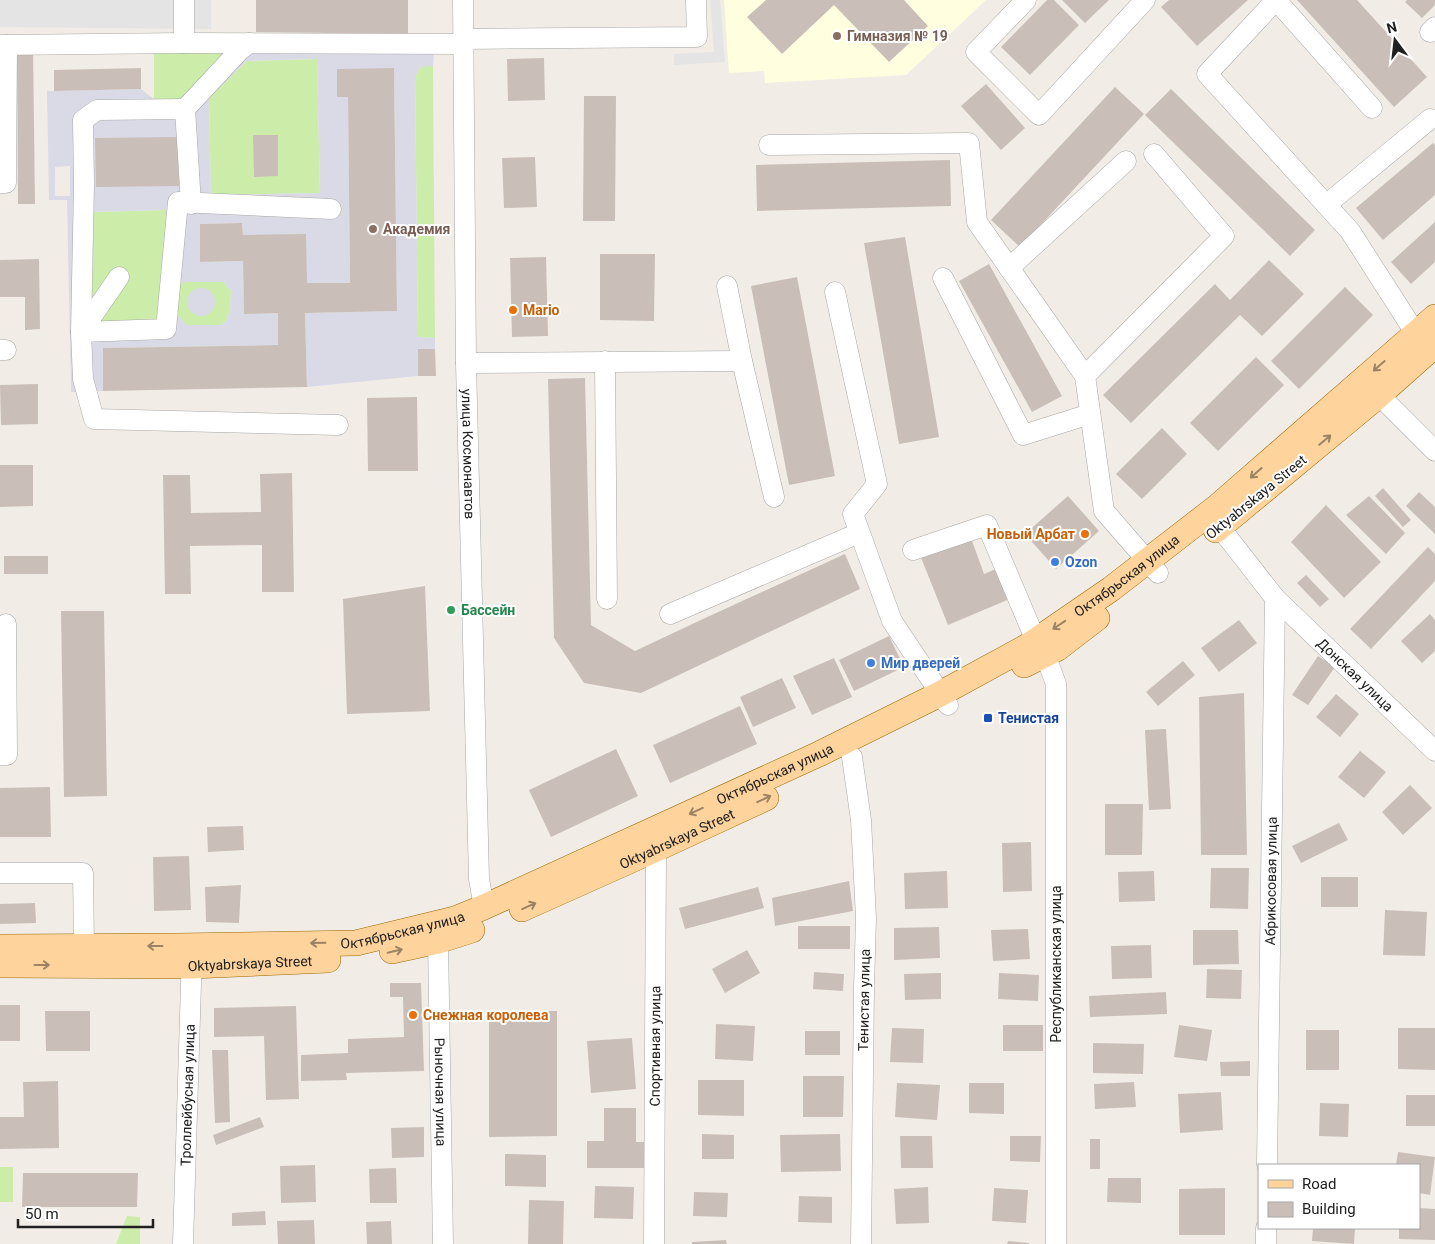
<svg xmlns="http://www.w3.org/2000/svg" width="1435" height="1244" font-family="Roboto,sans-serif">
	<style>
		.education { fill: #ffffe0 }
		.grass { fill: #cbeda9 }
		.parking { fill: #e4e4e4 }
		.plaza { fill: #dadae7; fill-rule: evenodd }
		.building { fill: #c9bfb8 }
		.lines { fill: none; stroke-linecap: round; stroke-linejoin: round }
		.minor-casing { stroke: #a7a7a7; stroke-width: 21 }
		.major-casing { stroke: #9b6800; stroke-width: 26 }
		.minor { stroke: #fff; stroke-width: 20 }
		.major { stroke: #ffd49c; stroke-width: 25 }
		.oneway { stroke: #9b8364 }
		.education-dot { fill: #8d6e63; stroke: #fff; stroke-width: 2 }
		.food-dot { fill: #e8710a; stroke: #fff; stroke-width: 2 }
		.shop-dot { fill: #3f7fe0; stroke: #fff; stroke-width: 2 }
		.leisure-dot { fill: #2e9e5b; stroke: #fff; stroke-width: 2 }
		.transit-dot { fill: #1a4fb4; stroke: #fff; stroke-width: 2 }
		.labels { text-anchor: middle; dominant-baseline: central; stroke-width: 4; stroke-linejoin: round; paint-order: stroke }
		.education-label { font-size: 14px; font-weight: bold; fill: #785e54; stroke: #fff; text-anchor: start }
		.food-label { font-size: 14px; font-weight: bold; fill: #c56008; stroke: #fff; text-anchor: start }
		.street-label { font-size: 14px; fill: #202020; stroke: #fff }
		.shop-label { font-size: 14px; font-weight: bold; fill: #366cbe; stroke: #fff; text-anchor: start }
		.leisure-label { font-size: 14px; font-weight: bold; fill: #27864d; stroke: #fff; text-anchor: start }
		.transit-label { font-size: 14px; font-weight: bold; fill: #164399; stroke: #fff; text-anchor: start }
	</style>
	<rect width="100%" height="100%" fill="#f1ede6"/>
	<!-- education -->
	<path class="education" d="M724 0H986L906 75 765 83 764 71 729 73Z"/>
	<!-- grass -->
	<path class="grass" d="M154 49 236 50 186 99H154Z
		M317 59 320 193 211 195 209 98 247 61Z
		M425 66H433L435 338 418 337 415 76 421 67Z
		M165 210V309L157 318 153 320 101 323 92 311 91 212Z
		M183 282H224L231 291 230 310 227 320 221 325H187C173 313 176 308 176 290Z
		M0 1167H13V1202H0Z
		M127 1216 140 1217V1244H116Z"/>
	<!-- parking -->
	<path class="parking" d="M0 0H211V29L0 27Z
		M710 0H720L725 62 674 65V54L714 52Z"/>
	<!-- plaza -->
	<path class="plaza" d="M236 50 434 52 433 68 432 66 421 67 415 76 418 337 435 338V349H418V376L307 387 305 313 397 311 394 68 348 97 350 283H307L243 235 242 223 200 224V262L243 261 244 313H278V345L103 348V391L71 392 67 200H49L47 91 141 89 154 99H186ZM317 59 320 193 211 195 209 98 247 61ZM70 166V196H55V167ZM165 210V309L157 318 153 320 101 323 92 311 91 212ZM183 282H224L231 291 230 310 227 320 221 325H187L179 317 176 310V290Z
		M187 302a14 14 0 1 1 28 0a14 14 0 1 1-28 0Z"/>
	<!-- building -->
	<path class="building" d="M256 0H408V34L256 32Z
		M766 0H904L928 26 889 62 834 5 782 54 747 17Z
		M1047 0H1054L1079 25 1030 75 1001 47Z
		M1062 0H1109L1085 23Z
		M1169 0H1248L1197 46 1161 7Z
		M1297 0H1357L1427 77 1394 107Z
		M1407 0H1435V5L1422 18 1405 2Z
		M33 47 35 204H18L17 49Z
		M544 58 545 100 508 101 507 59Z
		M141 68V89L54 91V70Z
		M394 68 397 311 305 313 307 387 103 391V348L278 345V313L244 314 243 261 200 262V224L242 223 243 235 306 234 307 283H350L348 97H337V69Z
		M986 84 1025 128 1001 150 961 106Z
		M1115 87 1144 114 1020 247 991 220Z
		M1171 89 1315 230 1290 256 1145 115Z
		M584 96H616L615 221H583Z
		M253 135H278V176L254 177Z
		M178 137 179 186 96 187 95 138Z
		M1433 143 1435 145V195L1383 240 1356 208Z
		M535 157 537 207 504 208 502 158Z
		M950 160 951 206 757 211 756 165Z
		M1435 222V262L1411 284 1391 262Z
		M905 237 939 437 899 444 864 243Z
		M600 254H655L654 321 600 320Z
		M546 257 548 336 512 337 510 258Z
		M39 259 40 329 25 330V297H0V260Z
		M1269 260 1304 294 1262 336 1240 315 1131 423 1103 395 1215 284 1230 300Z
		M989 264 1062 396 1032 412 959 281Z
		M797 277 835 476 789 485 751 286Z
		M1345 287 1373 315 1299 389 1271 361Z
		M418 349H435L436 376H418Z
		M1256 357 1284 385 1218 451 1190 423Z
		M585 378 591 625 635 651 703 619 845 554 860 589 641 693 584 683 554 638 548 379Z
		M38 384V424L1 425 0 385Z
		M417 397 418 471H368L367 398Z
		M1162 428 1187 454 1142 499 1116 474Z
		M0 465H33V506L0 507Z
		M292 473 294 592H262V545L190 546 191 594H165L163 475H190L191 513 261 512 260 474Z
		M1383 488 1411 520 1403 527 1375 496Z
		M1419 492 1435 507V534L1406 506Z
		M1068 496 1099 531 1056 569 1025 534Z
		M1369 496 1405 533 1386 554 1346 515Z
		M1326 505 1381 562 1344 598 1291 542Z
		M971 538 984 574 998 568 1012 598 948 625 920 555Z
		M1428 547 1435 554V581L1371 649 1350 629Z
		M4 556H48V574H4Z
		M1306 575 1329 599 1320 607 1297 583Z
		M425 586 430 711 347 714 343 599Z
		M61 611H104L107 796 64 797Z
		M1430 614 1435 620V651L1422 663 1401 641Z
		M1239 620 1257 643 1219 672 1201 648Z
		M889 636 904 667 854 691 839 660Z
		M1318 656 1335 667 1308 705 1292 695Z
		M834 658 852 697 812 715 793 676Z
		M1183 661 1195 675 1158 706 1146 692Z
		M782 678 796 708 753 727 740 697Z
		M1244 693 1247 855H1201L1199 697Z
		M1336 694 1359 714 1340 737 1316 717Z
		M740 706 757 744 670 783 653 745Z
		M1166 729 1171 809 1149 810 1145 730Z
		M616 749 638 796 551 837 529 790Z
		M1360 751 1386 772 1364 798 1338 777Z
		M1410 785 1432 808 1403 835 1382 812Z
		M50 787 51 837H0V788Z
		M1105 804H1143L1142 855H1105Z
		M1339 823 1348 840 1301 863 1292 846Z
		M243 826 244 850 208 852 207 827Z
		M1031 842 1032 891 1003 892 1002 843Z
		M189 856 191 910 154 911 153 857Z
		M1211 868H1249L1248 909 1210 908Z
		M947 871 948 908 905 909 904 873Z
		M1154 871 1155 901 1119 902 1118 872Z
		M1321 877H1358V907H1321Z
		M849 881 853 911 775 926 772 898Z
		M241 885 239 923 206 922 205 887Z
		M758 887 764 908 685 929 679 908Z
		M35 903 36 923 0 924V904Z
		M1385 910 1427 912 1425 956 1383 955Z
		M798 926H850V949H798Z
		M939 927 940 958 894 960V928Z
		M1028 929 1030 959 993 961 991 930Z
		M1193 930H1238L1239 964 1193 965Z
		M1151 945 1152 978 1112 979 1111 946Z
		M747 950 760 973 725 993 712 969Z
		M1207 969 1242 970 1241 999 1206 998Z
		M814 972 844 974 843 991 813 989Z
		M941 973V999L905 1000 904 974Z
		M999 973 1039 975 1038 1001 998 999Z
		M390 983H421L424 1071 346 1073 347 1080 301 1081V1055L348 1053V1039L404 1037 403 997H390Z
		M1166 992 1167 1014 1090 1017 1089 996Z
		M0 1005H20V1041H0Z
		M296 1006 299 1099 266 1100 264 1036 214 1037V1008Z
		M45 1011H90V1051H46Z
		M489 1011H557V1136L489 1137Z
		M716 1024 755 1026 753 1061 715 1059Z
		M1003 1025H1043V1051H1003Z
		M1179 1025 1212 1030 1207 1061 1174 1057Z
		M892 1028 924 1029 923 1063 890 1062Z
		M1398 1028H1435V1070L1398 1069Z
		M1306 1030H1339V1070H1306Z
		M805 1031H840V1055H805Z
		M632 1038 636 1089 591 1093 587 1041Z
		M1093 1043 1144 1044 1143 1074 1093 1073Z
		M212 1050H228L230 1122 215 1123Z
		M1250 1061V1076H1221L1220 1062Z
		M803 1076H844L843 1117H803Z
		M698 1080H744V1116L698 1115Z
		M58 1081 59 1148 0 1149V1117H24L23 1082Z
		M1134 1082 1136 1107 1095 1109 1094 1084Z
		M897 1083 940 1085 937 1120 895 1117Z
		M969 1083H1004V1114L969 1113Z
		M1221 1092 1223 1130 1180 1133 1178 1094Z
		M1406 1095H1435V1126H1406Z
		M1320 1103 1349 1104 1348 1137 1319 1136Z
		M604 1108H636V1142H644V1168H587V1141H604Z
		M260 1117 264 1127 216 1145 213 1135Z
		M424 1127V1157L392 1158 391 1128Z
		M702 1134 734 1135V1159H702Z
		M840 1134 841 1171 781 1172 780 1135Z
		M900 1136H932L933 1168H901Z
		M1010 1136H1041L1040 1162 1010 1161Z
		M1090 1139H1100V1169H1090Z
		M1398 1152 1435 1157 1430 1195 1419 1193V1165H1396Z
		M505 1154 546 1155V1187L505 1186Z
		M315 1165 316 1202 281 1203 280 1166Z
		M396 1168 397 1203H370L369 1169Z
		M23 1173H138L137 1207H22Z
		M1108 1178H1141V1203L1107 1202Z
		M595 1186 634 1187 633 1219 594 1218Z
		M928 1187 929 1223 896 1224 894 1189Z
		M994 1188 1028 1190 1026 1223 992 1221Z
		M1225 1188V1235H1179V1189Z
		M694 1192 728 1193 727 1217 693 1216Z
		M799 1196 832 1197V1223L798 1222Z
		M529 1200 564 1201 563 1244H528Z
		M1419 1208 1435 1209V1240L1399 1239V1228H1419Z
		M265 1211 266 1225 232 1226V1213Z
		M314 1220 315 1244H278L277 1221Z
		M391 1221 392 1244H367L366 1222Z
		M1313 1228H1355L1354 1244 1312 1241Z
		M726 1240 727 1244H692V1242Z
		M1008 1241 1029 1243V1244H1007Z"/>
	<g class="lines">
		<defs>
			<g id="minor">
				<path d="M184 0V43"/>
				<path id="s1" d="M463 0 466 363 479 879 484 907"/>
				<path d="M1026 0 976 52 1039 115 1145 0"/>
				<path d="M1430 32 1435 27"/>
				<path d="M463 39 697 37 696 0"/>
				<path d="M0 45 184 43 463 44"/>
				<path d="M1372 108 1276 0 1207 74 1350 231 1416 334"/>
				<path d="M185 109 240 50 249 43"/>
				<path d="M769 145 969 143 977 222 1085 376 1104 511 1158 573"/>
				<path d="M0 183H6L7 45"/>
				<path d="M191 204 185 109 97 110 83 120 84 184 81 332 83 379 94 419 338 425"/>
				<path d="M1326 205 1430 119"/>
				<path d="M1009 268 1126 161"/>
				<path d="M119 277 81 332 166 329 178 202 331 209"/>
				<path d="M943 278 1023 435 1090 414"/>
				<path d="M727 286 742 361 774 497"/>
				<path d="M835 292 877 484 853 514 892 621 948 705"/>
				<path d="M0 350H6"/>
				<path d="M605 361 607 599"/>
				<path d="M466 363 742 361"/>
				<path d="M1085 376 1224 236 1154 154"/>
				<path d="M1379 395 1435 451"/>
				<path id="s2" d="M1211 516 1275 598 1435 751"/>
				<path d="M913 550 987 525 1036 641 1045 654 1056 684V1244"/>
				<path d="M670 614 859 533"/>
				<path d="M0 755H7L6 624"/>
				<path d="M852 757 861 820 866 918 864 988 861 1244"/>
				<path d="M0 873H83L84 947"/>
				<path id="s3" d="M438 941 443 1244"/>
				<path id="s4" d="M1267 1165 1275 598"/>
				<path id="s5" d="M183 1244 192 951"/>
				<path id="s6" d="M654 1244 656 849"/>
				<path d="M1266 1244V1228"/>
			</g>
			<g id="major">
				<path d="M1216 530 1379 395 1435 345"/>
				<path d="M1024 665 1058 648 1097 618"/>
				<path id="s7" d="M522 909 656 849 766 798"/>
				<path id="s8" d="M0 947 177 946 356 943 455 919 484 907 819 754 940 694 1028 646 1111 589 1217 507 1435 317"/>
				<path d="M392 951 438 941 472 930"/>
				<path id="s9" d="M0 965 192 966 328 960"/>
			</g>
		</defs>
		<!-- minor casing -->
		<use href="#minor" class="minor-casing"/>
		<!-- major casing -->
		<use href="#major" class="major-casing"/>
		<!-- minor -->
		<use href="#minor" class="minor"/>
		<!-- major -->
		<use href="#major" class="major"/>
	</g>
	<!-- one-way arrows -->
	<defs><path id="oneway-shaft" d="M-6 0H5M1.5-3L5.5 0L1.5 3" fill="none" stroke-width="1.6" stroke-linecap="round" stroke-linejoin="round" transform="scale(1.25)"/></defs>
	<g class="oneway">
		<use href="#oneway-shaft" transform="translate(1379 366) rotate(139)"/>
		<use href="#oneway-shaft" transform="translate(1325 440) rotate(-40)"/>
		<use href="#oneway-shaft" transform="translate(1256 473) rotate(139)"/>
		<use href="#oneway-shaft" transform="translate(1059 625) rotate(146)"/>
		<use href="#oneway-shaft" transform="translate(764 799) rotate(-25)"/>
		<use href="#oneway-shaft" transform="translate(696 811) rotate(155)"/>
		<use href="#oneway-shaft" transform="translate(529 906) rotate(-24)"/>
		<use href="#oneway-shaft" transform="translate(318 943) rotate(179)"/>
		<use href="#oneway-shaft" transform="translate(155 946) rotate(180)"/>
		<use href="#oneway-shaft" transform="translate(395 951) rotate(-13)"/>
		<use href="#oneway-shaft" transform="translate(42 965)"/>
	</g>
	<!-- markers -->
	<g class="education-dot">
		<circle cx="837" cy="36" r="5"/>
		<circle cx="373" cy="229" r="5"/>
	</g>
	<g class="food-dot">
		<circle cx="513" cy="310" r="5"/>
		<circle cx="1085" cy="534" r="5"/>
		<circle cx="413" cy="1015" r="5"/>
	</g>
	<g class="shop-dot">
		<circle cx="1055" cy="562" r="5"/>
		<circle cx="871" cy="663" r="5"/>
	</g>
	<circle class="leisure-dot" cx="451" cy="610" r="5"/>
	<rect class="transit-dot" x="983" y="713" width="10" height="10" rx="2.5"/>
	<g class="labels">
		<!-- education labels -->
		<g class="education-label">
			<text x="847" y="36">Гимназия № 19</text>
			<text x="383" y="229">Академия</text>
		</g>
		<!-- food labels -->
		<g class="food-label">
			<text x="523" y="310">Mario</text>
			<text x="1075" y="534" text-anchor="end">Новый Арбат</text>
			<text x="423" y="1015">Снежная королева</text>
		</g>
		<!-- street labels -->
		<g class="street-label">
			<text stroke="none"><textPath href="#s1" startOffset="454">улица Космонавтов</textPath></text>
			<text transform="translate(1256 497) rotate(-39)">Oktyabrskaya Street</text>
			<text stroke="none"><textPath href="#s8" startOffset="1214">Октябрьская улица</textPath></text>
			<text stroke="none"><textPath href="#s2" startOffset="215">Донская улица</textPath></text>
			<text stroke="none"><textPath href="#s8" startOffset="809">Октябрьская улица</textPath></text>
			<text stroke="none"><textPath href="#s7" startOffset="170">Oktyabrskaya Street</textPath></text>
			<text stroke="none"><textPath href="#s4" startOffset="284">Абрикосовая улица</textPath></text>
			<text stroke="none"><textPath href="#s8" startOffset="404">Октябрьская улица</textPath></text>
			<text stroke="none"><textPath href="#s9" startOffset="250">Oktyabrskaya Street</textPath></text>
			<text transform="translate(1056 964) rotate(-90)">Республиканская улица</text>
			<text transform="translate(864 1000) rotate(-89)">Тенистая улица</text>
			<text stroke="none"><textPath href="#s6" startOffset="198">Спортивная улица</textPath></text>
			<text stroke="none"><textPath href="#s3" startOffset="151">Рыночная улица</textPath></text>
			<text stroke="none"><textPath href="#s5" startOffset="149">Троллейбусная улица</textPath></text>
		</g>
		<!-- shop labels -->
		<g class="shop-label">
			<text x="1065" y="562">Ozon</text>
			<text x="881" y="663">Мир дверей</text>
		</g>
		<!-- leisure labels -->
		<g class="leisure-label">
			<text x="461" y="610">Бассейн</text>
		</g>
		<!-- transit labels -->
		<g class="transit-label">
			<text x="998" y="718">Тенистая</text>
		</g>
	</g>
	<!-- legend -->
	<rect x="1258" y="1164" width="162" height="65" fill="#ffffff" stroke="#a6a6a6"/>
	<rect x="1268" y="1180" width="25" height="8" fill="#ffd49c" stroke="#a6a6a6"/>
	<text x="1302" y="1189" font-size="15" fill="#202020">Road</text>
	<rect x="1268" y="1202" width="25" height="15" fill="#c9bfb8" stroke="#a6a6a6"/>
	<text x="1302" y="1214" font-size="15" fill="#202020">Building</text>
	<!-- north arrow -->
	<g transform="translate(1395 40) rotate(345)" stroke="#ffffff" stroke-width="4" paint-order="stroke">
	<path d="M0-4L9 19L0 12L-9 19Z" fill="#202020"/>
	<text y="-8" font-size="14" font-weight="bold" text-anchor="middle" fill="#202020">N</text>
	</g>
	<!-- scale -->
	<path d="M18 1219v8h135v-8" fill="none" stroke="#202020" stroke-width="2.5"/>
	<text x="25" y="1219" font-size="15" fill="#202020" stroke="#ffffff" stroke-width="4" paint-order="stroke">50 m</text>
</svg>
